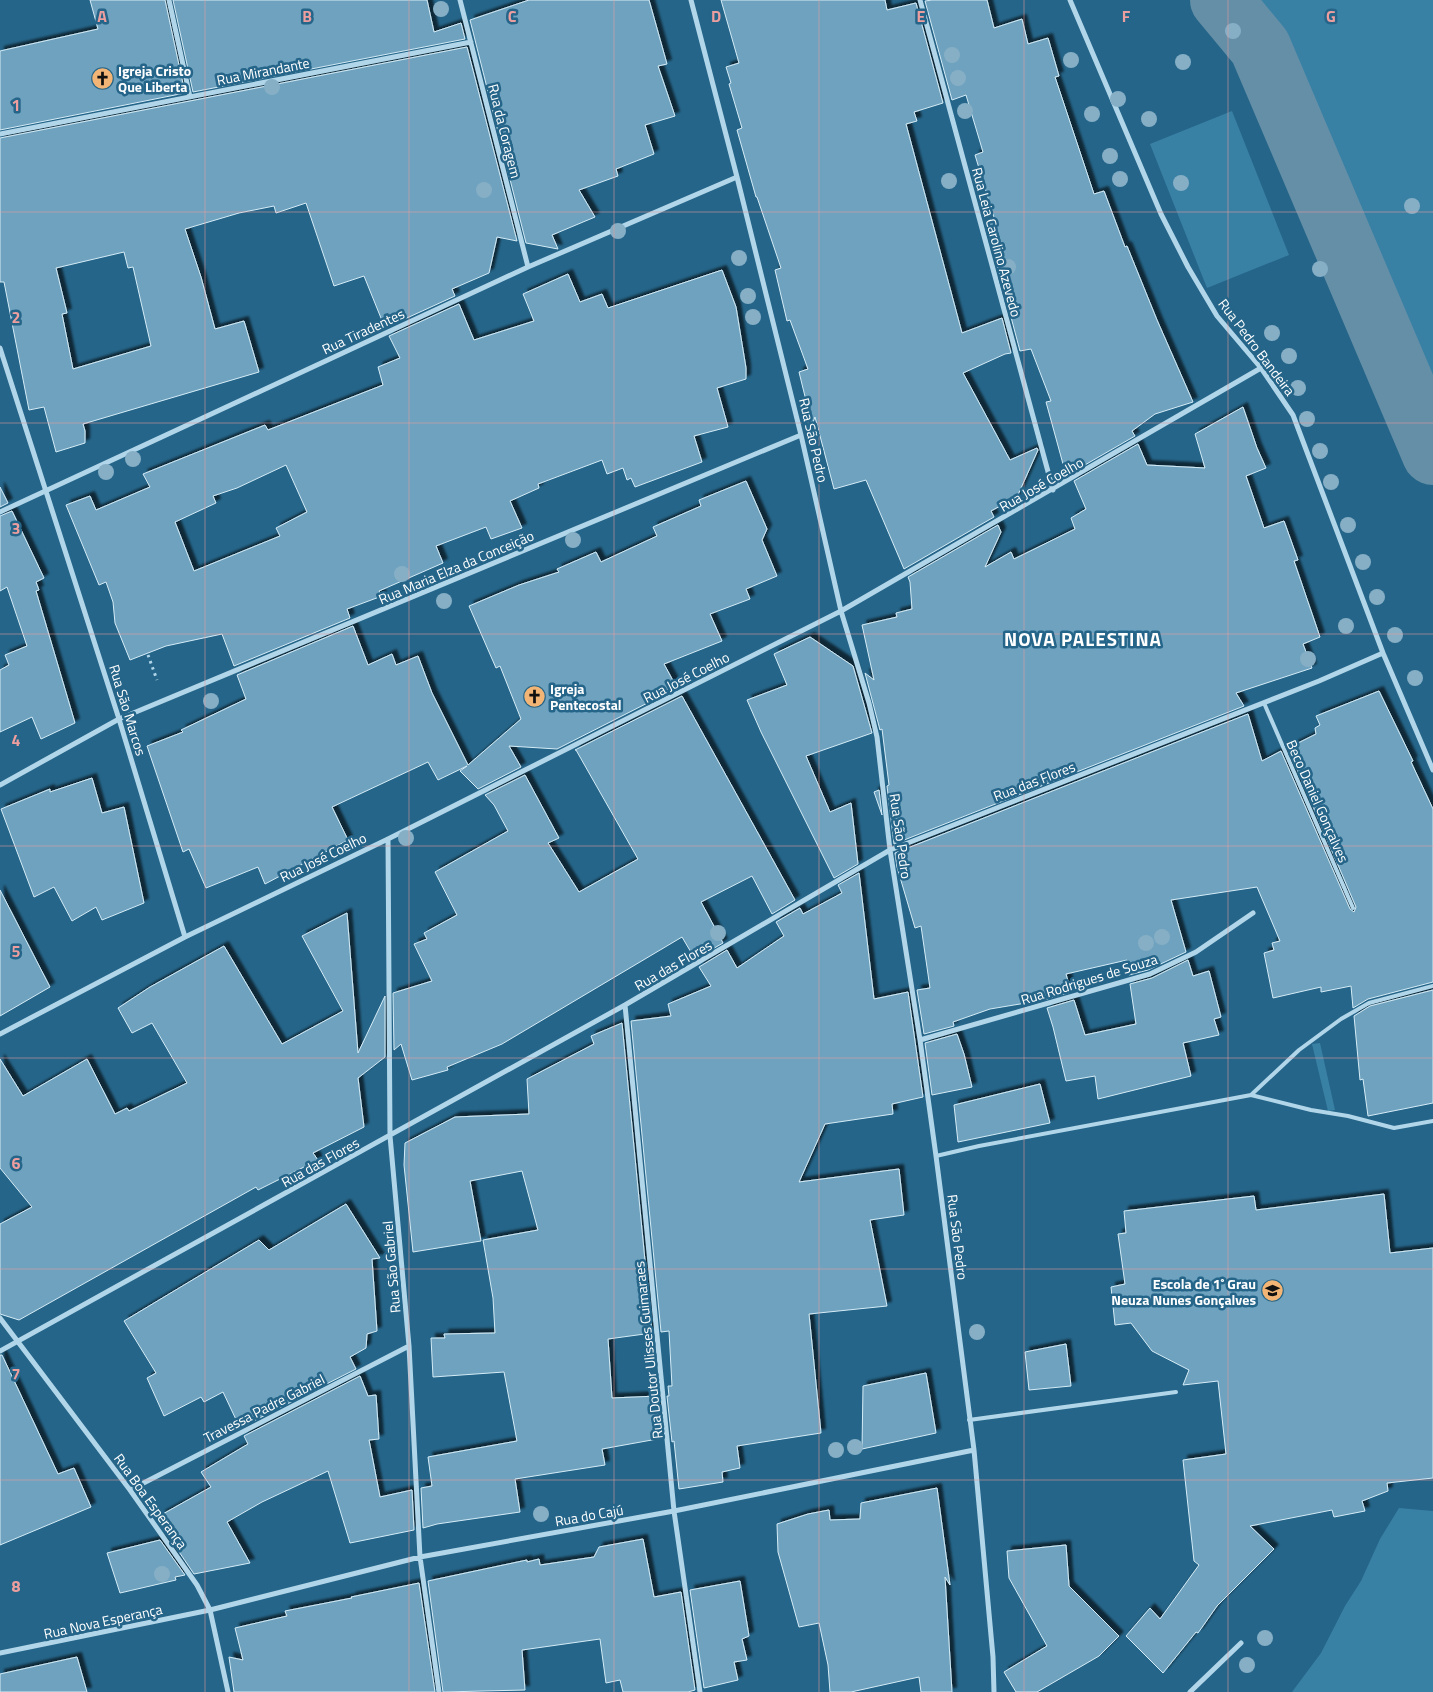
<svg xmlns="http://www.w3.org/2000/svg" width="1433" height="1692" font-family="'Titillium Web',sans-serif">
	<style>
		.green { fill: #3980a5 }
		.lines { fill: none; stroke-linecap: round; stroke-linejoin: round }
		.river { stroke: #648fa7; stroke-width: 62 }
		.building { fill: #6ea2be; stroke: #d5ecf7; fill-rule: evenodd; filter: url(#shadow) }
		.path { stroke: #b1d6e9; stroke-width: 3; stroke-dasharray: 2.5 4; stroke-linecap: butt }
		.lane { stroke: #b1d6e9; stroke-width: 4 }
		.street { stroke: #b1d6e9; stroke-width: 5 }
		.tree { fill: #86afc6 }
		.grid { fill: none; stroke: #ed9e9e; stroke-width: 1; stroke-opacity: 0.55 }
		.labels { text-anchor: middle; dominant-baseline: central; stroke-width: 5; stroke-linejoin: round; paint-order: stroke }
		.poi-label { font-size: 14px; font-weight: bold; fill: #fff; stroke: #256589; text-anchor: start }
		.street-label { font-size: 14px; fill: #fff; stroke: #256589 }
		.district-label { font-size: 19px; font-weight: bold; letter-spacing: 1px; fill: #fff; stroke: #256589 }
		.grid-label { font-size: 16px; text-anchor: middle; font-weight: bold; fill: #ed9e9e; stroke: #256589; stroke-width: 5; stroke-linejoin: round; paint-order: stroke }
	</style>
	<defs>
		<filter id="shadow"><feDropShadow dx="4.5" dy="-4.5" stdDeviation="1" flood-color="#0009"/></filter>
	</defs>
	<rect width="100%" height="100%" fill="#256589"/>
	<!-- green -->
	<path class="green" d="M1201 0H1433V478L1389 389 1301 153Z
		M1232 111 1289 255 1207 288 1150 144Z
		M1320 1043 1335 1110 1328 1111 1312 1044Z
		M1399 1508 1433 1511V1692H1292L1321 1653 1345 1606 1361 1581 1380 1539Z"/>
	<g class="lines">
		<!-- river -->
		<path class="river" d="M1221 0 1260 47 1433 454"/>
	</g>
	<!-- building -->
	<path class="building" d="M90 0H165L185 93 0 130V51L98 29Z
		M173 0H427L434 32 461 23 465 39 193 92Z
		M529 0H649L667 64 658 66 675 116 645 125 654 154 616 169 618 176 579 190 595 217 552 235 558 249 526 243 470 20Z
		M721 0H885L887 10 916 3 943 103 914 112 917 121 906 124 962 333 1002 318 1011 353 1005 354 963 373 1010 460 1037 448 1038 450 1017 497 991 511 994 517 904 569 866 480 834 489 815 417 812 425 799 372 808 369 790 320 787 321 775 270 781 268 757 197H756L737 130 742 128 729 84 731 83 726 67 739 63Z
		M932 0H987L994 28 1022 19 1028 44 1048 38 1059 76 1055 77 1094 194 1104 191 1125 247 1127 246 1157 320 1193 402 1155 414 1132 431 1135 436 1071 473 1067 462 1063 464 1046 402 1051 401 1031 349 1020 351 986 223 995 221 975 155 983 152 966 95 952 100 925 1Z
		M467 47 517 241 497 237 489 273 452 289 455 296 385 328 364 276 334 286 306 203 276 213 274 206 239 213 185 229 201 277 215 329 244 321 259 372 83 424 85 431V443L56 452 44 407 29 410 4 282H0V138ZM124 252 128 268 133 267 151 346 73 369 62 314 67 313 56 268Z
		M722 270 736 307 746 368V379L717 388 728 427 694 436 702 462 635 487 631 478 627 480 623 468 607 474 602 460 538 484 539 488 510 501 522 528 491 539 486 527 436 546 443 563 379 591 382 596 347 609 350 618 234 666 222 634 166 646 130 660 115 623 113 602 106 582 99 585 66 505 90 496 96 510 150 487 143 474 265 425 268 430 383 385 378 367 400 358 389 336 459 304 474 340 534 321 523 294 568 274 580 302 602 294 608 308ZM286 465 307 512 276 528 280 536 194 571 175 522 216 503 213 496 237 488Z
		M1243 407 1257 448 1266 468 1246 476 1264 528 1284 521 1298 560 1294 561 1320 637 1303 644 1312 668 1236 693 1244 706 894 844 887 786 889 785 882 729 880 730 865 673 874 680 862 625 897 617 896 613 912 609 910 582 908 577 998 525 1001 532 985 567 1011 552 1014 559 1075 529 1071 518 1086 509 1074 481 1138 444 1147 465 1205 468 1195 434Z
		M746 481 767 529 762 540 777 576 746 589 750 599 710 614 722 641 664 664 677 688 557 749 509 746 521 767 478 789 460 771 467 766 438 780 428 762 332 807 348 840 265 884 258 867 206 888 189 849 183 852 147 746 183 732 181 730 246 699 237 675 353 626 368 665 392 654 396 665 418 656 432 693 468 765 521 719 500 666 496 668 469 606 519 585 559 572 557 569 596 552 601 562 657 536 653 527 701 506 699 500Z
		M0 487 8 503 0 507Z
		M12 511 44 578 36 582 39 590 36 591 75 723 41 739 32 717 0 732V670L9 665 5 655 27 646 7 587 0 591V516Z
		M810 637 853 666 872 733 806 756 830 812 851 803 858 864 834 878 761 732 747 700 787 685 774 654Z
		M1379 691 1413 761 1411 762 1433 809V982L1368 999 1353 1008 1351 986 1321 992V987L1273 998 1264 953 1274 950 1272 943 1280 941 1257 887 1171 900 1186 952 1148 970 1129 975 1127 960 1066 974 1071 992 1044 1000 990 1009 953 1022 954 1026 924 1034 917 990 930 988 921 926 915 928 897 867 895 853 1248 714 1262 761 1281 751 1350 909 1354 912 1356 907 1288 748 1316 734 1315 728 1320 725 1316 716Z
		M682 696 795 900 772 914 752 876 701 902 723 943 695 959 682 937 502 1044 447 1067 448 1070 412 1080 401 1044 394 1050 393 993 432 981 414 944 427 939 424 933 457 915 435 872 508 831 494 805 485 795 525 775 559 838 548 843 579 892 638 859 576 750H575Z
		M92 778 102 813 124 807 144 903 102 920 96 907 72 921 54 887 34 897 1 809 50 789V792Z
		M879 790 882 815 874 792Z
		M859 873 874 999 908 992 923 1097 892 1104 893 1114 825 1124 799 1182 899 1169 904 1215 870 1220 887 1306 809 1314 821 1433 737 1446 740 1468 722 1472 723 1482 679 1489 674 1441 672 1442 667 1396H669L668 1386H672L669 1331 661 1332 631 1021 671 1016 668 1004 711 986 699 967 727 950 737 968 784 936 776 922 800 908 803 914 842 893 838 885Z
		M0 890 50 987 0 1016Z
		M347 913 358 1053 385 996V1057L358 1078 364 1127 313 1153 318 1160 258 1190 256 1187 19 1320 0 1314V1224L32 1207 0 1168V1059L23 1096 87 1059 115 1114 127 1108 129 1111 187 1083 152 1023 132 1033 118 1008 150 987 224 946 282 1044 343 1011 302 936Z
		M1188 960 1193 976 1209 971 1221 1017 1214 1019 1219 1035 1183 1043 1191 1076 1098 1099 1095 1076 1066 1081 1053 1027 1047 1008 1074 1000 1085 1035 1136 1024 1130 984 1152 978Z
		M1433 990V1103L1368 1116 1363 1079 1360 1080 1354 1016 1370 1006Z
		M622 1023 652 1333 608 1339 612 1398 658 1396 663 1438 602 1449 605 1465 515 1479 520 1512 437 1524 423 1528 421 1488 432 1486 428 1457 517 1441 504 1372 433 1377 431 1338H445L444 1334 495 1333 493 1298 483 1240 538 1230 522 1171 470 1181 481 1241 413 1252 404 1165 405 1143 455 1117 529 1114 527 1079 594 1044 591 1036Z
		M957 1034 964 1054 972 1087 932 1095 925 1043Z
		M1040 1084 1050 1123 958 1142 954 1105Z
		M1384 1194 1390 1253 1433 1248V1478L1387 1483 1388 1491 1362 1501 1365 1511 1334 1517 1332 1510 1250 1526 1274 1549 1217 1606 1198 1633 1196 1632 1163 1673 1126 1636 1150 1608 1160 1619 1199 1565 1194 1561 1183 1460 1226 1454 1218 1381 1183 1385 1189 1370 1152 1351 1131 1323 1115 1325 1111 1287 1125 1284 1118 1234 1126 1233 1124 1211 1254 1196 1256 1210Z
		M346 1204 380 1258 372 1259 377 1331 367 1334 366 1348 350 1357 356 1369 240 1428 223 1392 204 1402 201 1397 164 1416 147 1378 156 1373 124 1321 259 1240 269 1250Z
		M1066 1344 1071 1386 1029 1390 1025 1352Z
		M0 1355H2L58 1474 74 1468 91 1507 0 1545Z
		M926 1373 936 1433 862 1449 863 1386Z
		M360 1376 368 1396 376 1395 379 1439 369 1440 380 1497 412 1490 414 1530 350 1543 328 1471 262 1502 227 1522 250 1563 194 1574 169 1537 175 1536 161 1515 211 1487 201 1472 248 1444 244 1436Z
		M937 1488 950 1585 945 1577 952 1692H921L919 1677 851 1692H830L828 1665 819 1623 799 1627 778 1552 777 1524 808 1514 829 1510 830 1520 860 1519 861 1503Z
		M643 1539 654 1597 681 1592 695 1690 688 1692H623L620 1680 606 1683 600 1639 522 1650 525 1690 443 1692 428 1581 527 1560V1562L539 1559 540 1565 594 1557 599 1547Z
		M160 1540 185 1575 175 1577 176 1580 120 1593 107 1553Z
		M1066 1545 1069 1586 1119 1636 1099 1656 1037 1692H1016L1004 1672 1047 1646 1009 1578 1007 1551Z
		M740 1581 749 1636 742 1639 747 1660 734 1662 738 1680 704 1688 690 1590Z
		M419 1583 435 1692H234L229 1657 243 1660 235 1628 287 1616 285 1611 352 1598 351 1597Z
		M77 1657 87 1692H0V1674Z"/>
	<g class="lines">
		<!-- path -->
		<path class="path" d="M148 655 157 680"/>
		<!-- lane -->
		<path class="lane" d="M1264 703 1353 908
			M1251 1095 1299 1050 1341 1019 1369 1003 1433 986
			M936 1156 979 1146 1251 1095 1311 1110 1348 1116 1394 1128 1433 1121
			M969 1420 1176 1392"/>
		<!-- street -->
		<path class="street" d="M169 0 190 97
			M460 0 528 267
			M691 0 737 177 801 435 841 611 869 703 877 737 890 850 920 1040 936 1156 974 1450 993 1657 994 1692
			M920 0 1053 490
			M1070 0 1161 214 1188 267 1217 316 1261 368 1293 415 1383 653 1433 770
			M0 134 471 42
			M0 348 119 719 185 937
			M0 512 528 267 737 177
			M0 785 119 719 801 435
			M388 839 390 1136 409 1346 420 1557 439 1692
			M625 1005 674 1511 700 1692
			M0 1034 185 937 388 839 841 611 1261 368
			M920 1040 1150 974 1196 952 1253 913
			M0 1318 130 1490 197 1585 210 1610 228 1692
			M0 1351 625 1005 890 850 1319 681 1383 653
			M130 1490 409 1346
			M0 1653 210 1610 420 1557 674 1511 974 1450
			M1190 1692 1241 1643"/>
	</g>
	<!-- trees -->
	<g class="tree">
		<circle cx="441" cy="9" r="8"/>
		<circle cx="1233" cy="31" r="8"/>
		<circle cx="952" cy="55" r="8"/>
		<circle cx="1071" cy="60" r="8"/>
		<circle cx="1183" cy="62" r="8"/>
		<circle cx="958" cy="78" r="8"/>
		<circle cx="272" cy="87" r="8"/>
		<circle cx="1118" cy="99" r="8"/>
		<circle cx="965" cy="111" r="8"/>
		<circle cx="1092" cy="114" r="8"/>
		<circle cx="1149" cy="119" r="8"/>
		<circle cx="1110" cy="156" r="8"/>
		<circle cx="1120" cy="179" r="8"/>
		<circle cx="949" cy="181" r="8"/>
		<circle cx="1181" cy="183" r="8"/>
		<circle cx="484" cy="190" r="8"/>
		<circle cx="1412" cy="206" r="8"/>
		<circle cx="618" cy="231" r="8"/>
		<circle cx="739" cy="258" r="8"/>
		<circle cx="1008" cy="267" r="8"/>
		<circle cx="1320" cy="269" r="8"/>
		<circle cx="748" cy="296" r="8"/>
		<circle cx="753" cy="317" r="8"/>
		<circle cx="1272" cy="333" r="8"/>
		<circle cx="1289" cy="356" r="8"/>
		<circle cx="1298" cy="388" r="8"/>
		<circle cx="1307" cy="419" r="8"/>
		<circle cx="1320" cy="451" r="8"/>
		<circle cx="133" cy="459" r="8"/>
		<circle cx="106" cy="472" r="8"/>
		<circle cx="1331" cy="482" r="8"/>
		<circle cx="1348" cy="525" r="8"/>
		<circle cx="573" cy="540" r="8"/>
		<circle cx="1363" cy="562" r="8"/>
		<circle cx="402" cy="574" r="8"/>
		<circle cx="1377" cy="597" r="8"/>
		<circle cx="444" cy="601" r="8"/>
		<circle cx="1346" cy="626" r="8"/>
		<circle cx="1395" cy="635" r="8"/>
		<circle cx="1308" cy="659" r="8"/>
		<circle cx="1415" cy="678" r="8"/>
		<circle cx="211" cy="701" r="8"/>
		<circle cx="406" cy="838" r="8"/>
		<circle cx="718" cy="933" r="8"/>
		<circle cx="1162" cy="937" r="8"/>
		<circle cx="1146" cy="943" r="8"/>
		<circle cx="977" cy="1332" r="8"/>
		<circle cx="855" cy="1447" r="8"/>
		<circle cx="836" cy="1450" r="8"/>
		<circle cx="541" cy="1514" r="8"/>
		<circle cx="162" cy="1574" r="8"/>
		<circle cx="1265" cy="1638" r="8"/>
		<circle cx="1247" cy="1665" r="8"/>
	</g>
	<!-- grid -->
	<path class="grid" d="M205 0V1692M409 0V1692M614 0V1692M819 0V1692M1024 0V1692M1228 0V1692M0 212H1433M0 423H1433M0 634H1433M0 846H1433M0 1058H1433M0 1269H1433M0 1480H1433"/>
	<!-- icons -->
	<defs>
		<symbol id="church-disc" viewBox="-11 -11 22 22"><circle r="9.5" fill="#f3b575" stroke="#256589"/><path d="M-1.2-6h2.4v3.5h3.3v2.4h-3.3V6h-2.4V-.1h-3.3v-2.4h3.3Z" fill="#111"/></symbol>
		<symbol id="school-disc" viewBox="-11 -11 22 22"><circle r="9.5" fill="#f3b575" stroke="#256589"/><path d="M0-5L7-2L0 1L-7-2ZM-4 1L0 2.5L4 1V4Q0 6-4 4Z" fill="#111"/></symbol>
	</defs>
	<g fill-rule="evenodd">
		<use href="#church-disc" x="90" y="66" width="25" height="25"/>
		<use href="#church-disc" x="522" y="684" width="25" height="25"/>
		<use href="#school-disc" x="1260" y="1278" width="25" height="25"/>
	</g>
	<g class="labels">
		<!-- poi labels -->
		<g class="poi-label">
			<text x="118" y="70">Igreja Cristo<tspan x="118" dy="16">Que Liberta</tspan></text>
			<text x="550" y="688">Igreja<tspan x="550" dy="16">Pentecostal</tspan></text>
			<text x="1256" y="1283" text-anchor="end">Escola de 1˚ Grau<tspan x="1256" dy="16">Neuza Nunes Gonçalves</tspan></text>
		</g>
		<!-- street labels -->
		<g class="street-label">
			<text transform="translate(263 71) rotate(-11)">Rua Mirandante</text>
			<text transform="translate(505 131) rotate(76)">Rua da Coragem</text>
			<text transform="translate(997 242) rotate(75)">Rua Leia Carolino Azevedo</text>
			<text transform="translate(363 331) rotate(-25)">Rua Tiradentes</text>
			<text transform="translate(1257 347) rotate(53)">Rua Pedro Bandeira</text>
			<text transform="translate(814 440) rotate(77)">Rua São Pedro</text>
			<text transform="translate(1041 484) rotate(-30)">Rua José Coelho</text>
			<text transform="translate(456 567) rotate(-23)">Rua Maria Elza da Conceição</text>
			<text transform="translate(686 677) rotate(-27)">Rua José Coelho</text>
			<text transform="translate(128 710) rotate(73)">Rua São Marcos</text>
			<text transform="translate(1034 781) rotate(-21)">Rua das Flores</text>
			<text transform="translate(1318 801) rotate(66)">Beco Daniel Gonçalves</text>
			<text transform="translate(901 836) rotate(82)">Rua São Pedro</text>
			<text transform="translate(323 857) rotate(-26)">Rua José Coelho</text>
			<text transform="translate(673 965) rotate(-30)">Rua das Flores</text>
			<text transform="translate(1089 979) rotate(-17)">Rua Rodrigues de Souza</text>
			<text transform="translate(320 1162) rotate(-29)">Rua das Flores</text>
			<text transform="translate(958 1237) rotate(83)">Rua São Pedro</text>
			<text transform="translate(391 1267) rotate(-95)">Rua São Gabriel</text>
			<text transform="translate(648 1350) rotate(-96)">Rua Doutor Ulisses Guimaraes</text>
			<text transform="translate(264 1408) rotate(-27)">Travessa Padre Gabriel</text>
			<text transform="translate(151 1501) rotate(54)">Rua Boa Esperança</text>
			<text transform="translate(589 1515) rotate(-10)">Rua do Cajú</text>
			<text transform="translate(103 1621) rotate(-12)">Rua Nova Esperança</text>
		</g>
		<!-- district labels -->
		<g class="district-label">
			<text x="1083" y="638">NOVA PALESTINA</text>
		</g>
	</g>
	<g class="grid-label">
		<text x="102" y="22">A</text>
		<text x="307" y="22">B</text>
		<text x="512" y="22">C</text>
		<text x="716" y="22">D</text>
		<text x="921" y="22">E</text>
		<text x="1126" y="22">F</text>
		<text x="1331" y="22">G</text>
		<text x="16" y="111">1</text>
		<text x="16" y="323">2</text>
		<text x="16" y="534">3</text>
		<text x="16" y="746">4</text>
		<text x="16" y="957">5</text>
		<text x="16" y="1169">6</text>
		<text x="16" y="1380">7</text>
		<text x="16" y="1592">8</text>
	</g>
</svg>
